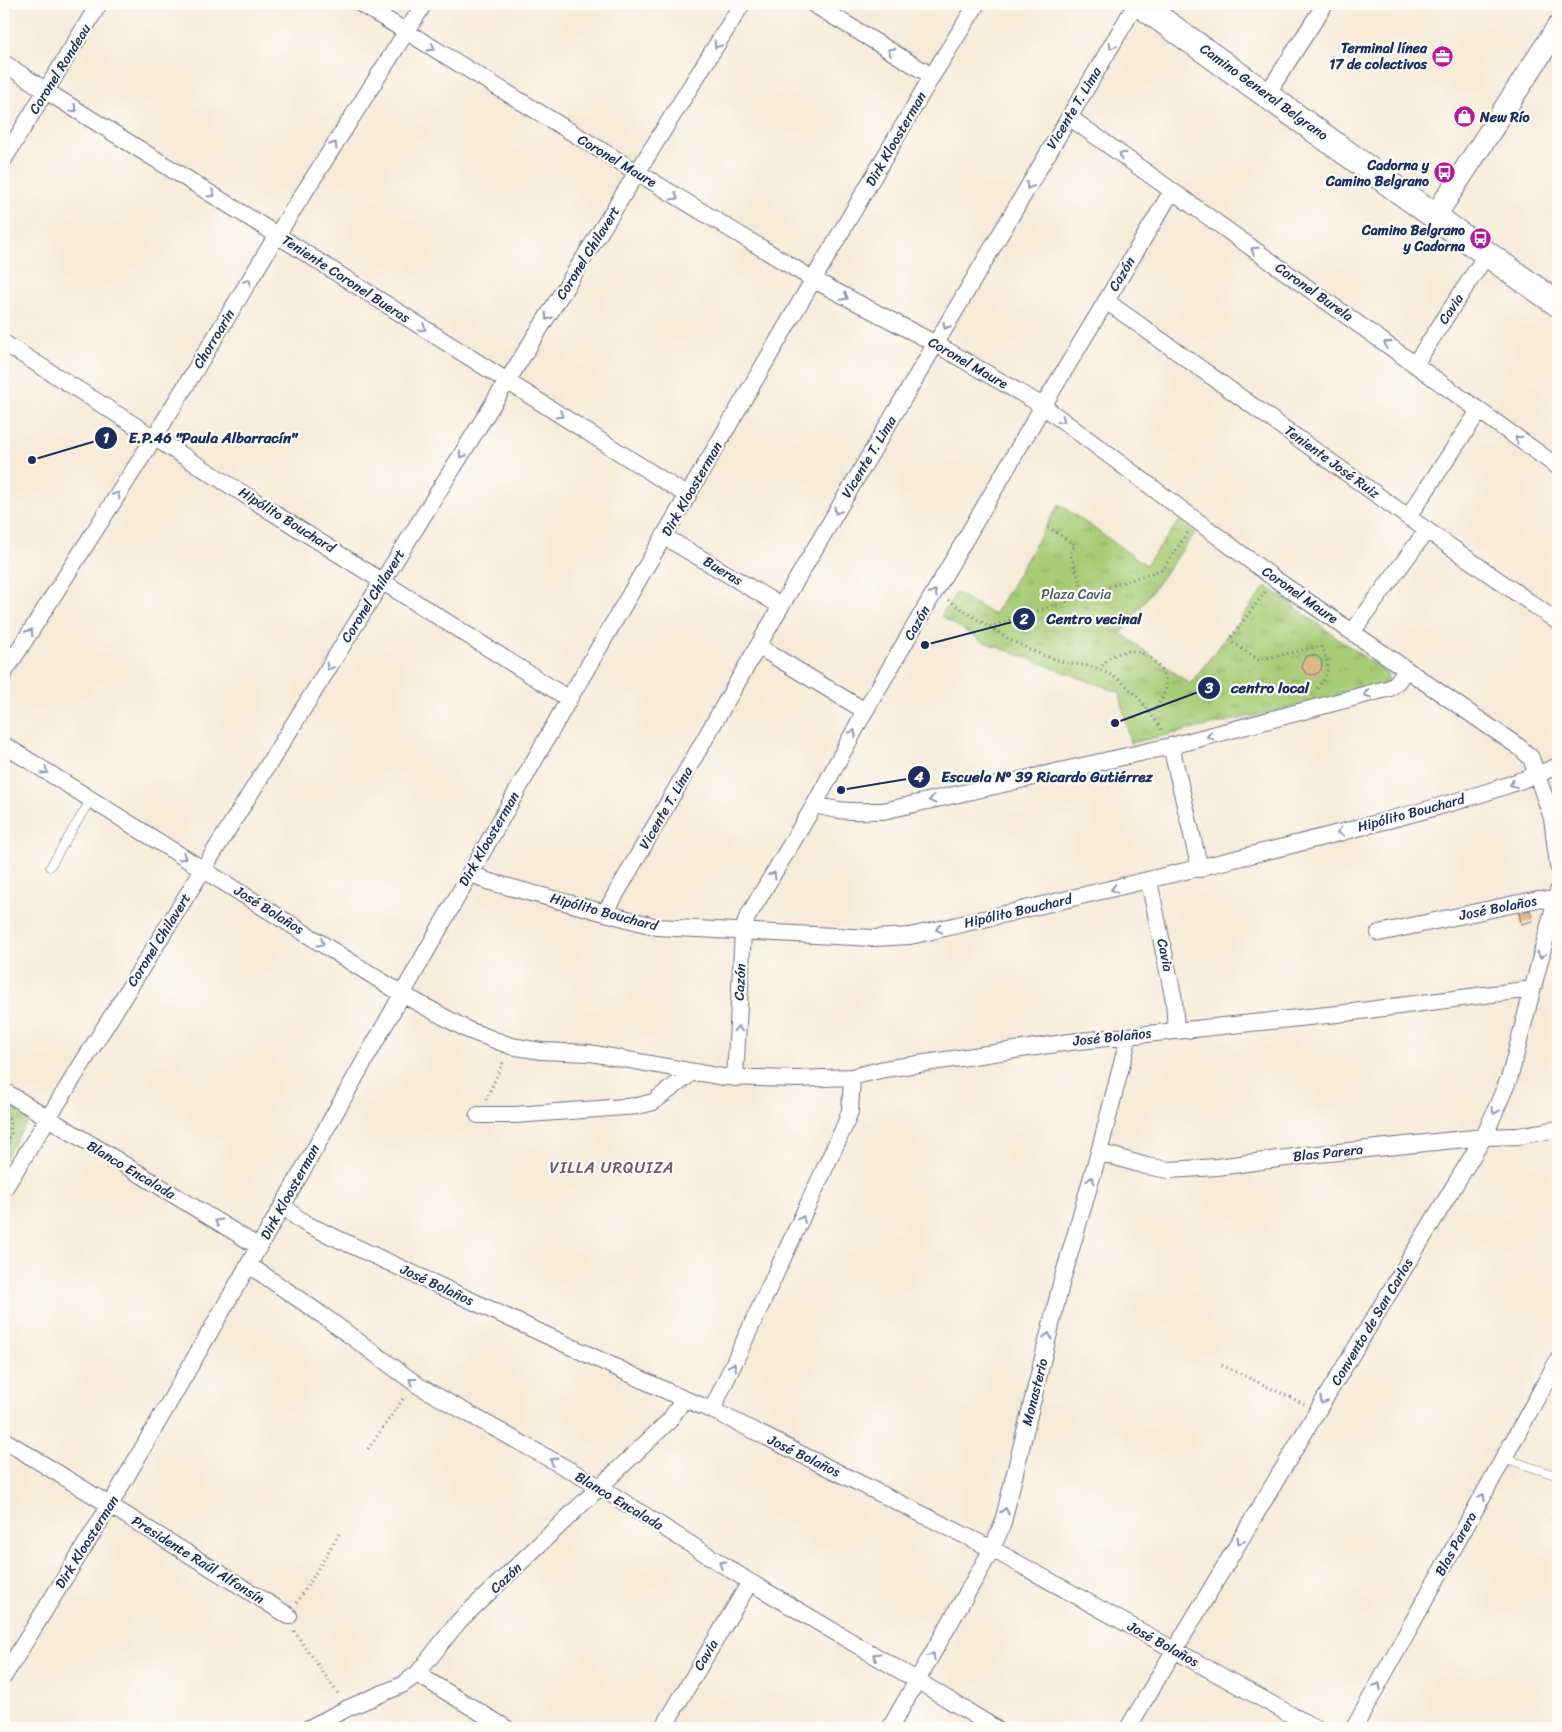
<svg xmlns="http://www.w3.org/2000/svg" width="1562" height="1732" font-family="Sriracha,sans-serif">
	<style>
		.park { fill: url(#park-tufts); stroke: #617e6a }
		.building { fill: #e2b785 }
		.lines { fill: none; stroke-linecap: round; stroke-linejoin: round }
		.lane-casing { stroke: #687088; stroke-width: 9 }
		.street-casing { stroke: #687088; stroke-width: 18 }
		.secondary-casing { stroke: #687088; stroke-width: 24 }
		.primary-casing { stroke: #687088; stroke-width: 27 }
		.path { stroke: #687088; stroke-width: 3; stroke-dasharray: 1 4; stroke-linecap: butt }
		.lane { stroke: #fff; stroke-width: 8 }
		.street { stroke: #fff; stroke-width: 16 }
		.secondary { stroke: #fff; stroke-width: 22 }
		.primary { stroke: #fff; stroke-width: 25 }
		.oneway { stroke: #8d97ae }
		.labels { text-anchor: middle; dominant-baseline: central; stroke-width: 4.5; stroke-linejoin: round; paint-order: stroke }
		.poi-label { font-size: 14px; font-weight: bold; fill: #1b2f5e; stroke: #fdfcf7; text-anchor: end }
		.street-label { font-size: 14px; fill: #1b2f5e; stroke: #fdfcf7 }
		.park-label { font-size: 14px; fill: #455e65; stroke: #fdfcf7 }
		.quarter-label { font-size: 16px; letter-spacing: 1px; fill: #615f6c; stroke: #fdfcf7 }
		.leader { fill: none; stroke: #1b2f5e; stroke-width: 2 }
		.callout-dot { fill: #1b2f5e; stroke: #fdfcf7; stroke-width: 2 }
		.mark-label { font-size: 15px; text-anchor: middle; font-weight: bold; fill: #fff }
		.callout-label { font-size: 15px; text-anchor: middle; font-weight: bold; fill: #1b2f5e; stroke: #fdfcf7; stroke-width: 4.5; stroke-linejoin: round; paint-order: stroke }
	</style>
	<defs>
		<pattern id="park-tufts" width="24" height="20" patternUnits="userSpaceOnUse" patternTransform="scale(1.25)"><rect width="24" height="20" fill="#a7cc75"/><path d="M3 7l-1-3M5 7V3M7 7l1-3M15 17l-1-3M17 17v-4M19 17l1-3" fill="none" stroke="#87a663"/></pattern>
	</defs>
	<rect width="100%" height="100%" fill="#fdfcf7"/>
	<filter id="ink" filterUnits="userSpaceOnUse"><feTurbulence type="fractalNoise" baseFrequency=".02" numOctaves="2"/><feDisplacementMap in="SourceGraphic" scale="10" xChannelSelector="R" yChannelSelector="G"/><feConvolveMatrix kernelMatrix="1 2 1 2 8 2 1 2 1" color-interpolation-filters="sRGB"/></filter>
	<filter id="wash" filterUnits="userSpaceOnUse"><feTurbulence type="fractalNoise" baseFrequency=".0096" numOctaves="4" result="noise"/><feDisplacementMap in="SourceGraphic" scale="20" xChannelSelector="R" yChannelSelector="G"/><feGaussianBlur stdDeviation="1.12" result="paint"/><feColorMatrix in="noise" values="0 0 0 0 0 0 0 0 0 0 0 0 0 0 0 0 0 1.4 0 .05"/><feComposite in="paint" operator="in"/></filter>
	<g filter="url(#wash)">
		<rect width="100%" height="100%" fill="#f7ead7"/>
		<!-- park -->
		<path class="park" d="M1059 504 1146 565 1179 521 1195 533 1121 633 1190 684 1266 586 1386 673 1388 677V682L1380 688 1130 743 1120 693 982 641 941 616 956 592 994 615Z
			M4 1101 30 1118 4 1159Z"/>
		<g id="blocks">
			<!-- building -->
			<path class="building" d="M1302 665a10 10 0 1 1 20 0a10 10 0 1 1-20 0Z
				M1530 910 1533 921 1521 924 1519 912Z"/>
		</g>
	</g>
	<g filter="url(#ink)">
		<use href="#blocks" fill-opacity="0" stroke="#687088" stroke-width="1"/>
		<g class="lines">
			<defs>
				<path id="lane" d="M50 867 91 799
					M1504 1458 1558 1476
					M1556 1519 1558 1514
					M4 1725 8 1728"/>
				<path id="street" d="M361 4 814 280 936 344 1043 406 1275 579 1519 747 1531 758 1552 818 1558 866
					M813 4 932 76
					M4 63 46 91 277 235 688 496
					M1267 94 1325 4
					M1069 117 1558 467
					M4 159 99 4
					M1106 301 1408 517 1558 622
					M4 343 569 699
					M1415 364 1487 254
					M1408 517 1479 411
					M665 537 781 606
					M1353 631 1427 530
					M759 647 865 711
					M4 673 154 438 277 235 424 4
					M4 745 402 994 468 1030 511 1046 541 1051 590 1053 723 1077 796 1079 852 1077 884 1069 1070 1042 1337 1014 1532 989
					M1171 746 1200 869
					M815 804C837 813 859 811 883 811L1171 746 1390 688 1398 681 1406 669
					M470 872 487 881 657 927 873 938 910 936C1048 904 1186 872 1323 837 1402 816 1482 798 1558 766
					M1149 881 1174 1000 1176 1031
					M605 913 781 606 1136 4
					M1379 933 1538 899 1558 901
					M735 1078 743 932 747 918 815 804 865 711 1043 406 1172 191
					M4 1091 259 1247
					M478 1115H515L638 1106 653 1102 693 1072
					M1099 1152 1146 1166 1169 1170 1217 1167 1309 1155 1484 1137 1518 1136 1558 1129
					M4 1189 742 4
					M283 1205 296 1217 308 1225 684 1399 712 1410 992 1549 1315 1728
					M249 1265 322 1315 419 1386 600 1487 750 1582 918 1681 995 1728
					M712 1410 845 1125 850 1111 852 1077
					M4 1440 289 1616
					M417 1674 506 1728
					M4 1676 110 1505 283 1205 569 699 932 76 977 4
					M309 1728 348 1708 402 1685 417 1674 459 1621 669 1421 684 1399
					M663 1728 750 1582
					M890 1728 992 1549 1002 1526 1061 1284 1099 1152 1129 1036
					M1128 1728 1318 1410 1484 1137 1510 1076 1558 891
					M1354 1728 1558 1360"/>
				<path id="secondary" d="M1435 216 1558 27"/>
				<path id="primary" d="M1139 4C1280 103 1417 206 1558 304"/>
			</defs>
			<!-- lane casing -->
			<use href="#lane" class="lane-casing"/>
			<!-- street casing -->
			<use href="#street" class="street-casing"/>
			<!-- secondary casing -->
			<use href="#secondary" class="secondary-casing"/>
			<!-- primary casing -->
			<use href="#primary" class="primary-casing"/>
			<!-- path -->
			<path class="path" d="M1048 527 1075 545 1070 553 1085 595
				M1265 592 1229 640 1259 660 1321 646C1332 668 1329 672 1315 691
				M948 600C975 617 1000 636 1029 649 1039 654 1051 658 1061 661 1072 665 1084 664 1095 668 1127 678 1145 704 1162 731
				M990 627 1163 569 1188 532
				M1100 670C1106 656 1124 648 1139 652 1152 655 1167 673 1166 687 1165 696 1157 706 1151 713
				M486 1100 504 1060
				M4 1116 9 1119 11 1135 4 1146
				M1222 1365 1304 1404
				M368 1449 405 1396
				M297 1603 339 1534
				M294 1631 339 1695"/>
			<!-- lane -->
			<use href="#lane" class="lane"/>
			<!-- street -->
			<use href="#street" class="street"/>
			<!-- secondary -->
			<use href="#secondary" class="secondary"/>
			<!-- primary -->
			<use href="#primary" class="primary"/>
		</g>
		<!-- one-way arrows -->
		<defs><path id="oneway-chevron" d="M-2-3.5L2.5 0L-2 3.5" fill="none" stroke-width="1.6" stroke-linecap="round" stroke-linejoin="round" transform="scale(1.25)"/></defs>
		<g class="oneway">
			<use href="#oneway-chevron" transform="translate(717 45) rotate(122)"/>
			<use href="#oneway-chevron" transform="translate(1112 46) rotate(121)"/>
			<use href="#oneway-chevron" transform="translate(432 48) rotate(31)"/>
			<use href="#oneway-chevron" transform="translate(891 51) rotate(-149)"/>
			<use href="#oneway-chevron" transform="translate(74 109) rotate(32)"/>
			<use href="#oneway-chevron" transform="translate(334 145) rotate(-57)"/>
			<use href="#oneway-chevron" transform="translate(1122 155) rotate(-144)"/>
			<use href="#oneway-chevron" transform="translate(1029 186) rotate(120)"/>
			<use href="#oneway-chevron" transform="translate(212 194) rotate(32)"/>
			<use href="#oneway-chevron" transform="translate(675 197) rotate(31)"/>
			<use href="#oneway-chevron" transform="translate(1254 250) rotate(-145)"/>
			<use href="#oneway-chevron" transform="translate(248 282) rotate(-59)"/>
			<use href="#oneway-chevron" transform="translate(845 297) rotate(28)"/>
			<use href="#oneway-chevron" transform="translate(548 317) rotate(122)"/>
			<use href="#oneway-chevron" transform="translate(946 326) rotate(120)"/>
			<use href="#oneway-chevron" transform="translate(423 328) rotate(33)"/>
			<use href="#oneway-chevron" transform="translate(1387 344) rotate(-145)"/>
			<use href="#oneway-chevron" transform="translate(560 415) rotate(32)"/>
			<use href="#oneway-chevron" transform="translate(1062 420) rotate(36)"/>
			<use href="#oneway-chevron" transform="translate(1518 439) rotate(-145)"/>
			<use href="#oneway-chevron" transform="translate(462 455) rotate(122)"/>
			<use href="#oneway-chevron" transform="translate(117 495) rotate(-57)"/>
			<use href="#oneway-chevron" transform="translate(837 511) rotate(121)"/>
			<use href="#oneway-chevron" transform="translate(934 593) rotate(-60)"/>
			<use href="#oneway-chevron" transform="translate(30 632) rotate(-57)"/>
			<use href="#oneway-chevron" transform="translate(329 667) rotate(122)"/>
			<use href="#oneway-chevron" transform="translate(1367 694) rotate(164)"/>
			<use href="#oneway-chevron" transform="translate(853 733) rotate(-62)"/>
			<use href="#oneway-chevron" transform="translate(1210 736) rotate(165)"/>
			<use href="#oneway-chevron" transform="translate(45 771) rotate(32)"/>
			<use href="#oneway-chevron" transform="translate(1513 784) rotate(159)"/>
			<use href="#oneway-chevron" transform="translate(932 800) rotate(167)"/>
			<use href="#oneway-chevron" transform="translate(1340 832) rotate(165)"/>
			<use href="#oneway-chevron" transform="translate(183 857) rotate(32)"/>
			<use href="#oneway-chevron" transform="translate(773 875) rotate(-59)"/>
			<use href="#oneway-chevron" transform="translate(1114 889) rotate(167)"/>
			<use href="#oneway-chevron" transform="translate(939 929) rotate(167)"/>
			<use href="#oneway-chevron" transform="translate(321 943) rotate(32)"/>
			<use href="#oneway-chevron" transform="translate(1541 955) rotate(105)"/>
			<use href="#oneway-chevron" transform="translate(738 1029) rotate(-87)"/>
			<use href="#oneway-chevron" transform="translate(1495 1111) rotate(112)"/>
			<use href="#oneway-chevron" transform="translate(1091 1180) rotate(-74)"/>
			<use href="#oneway-chevron" transform="translate(802 1219) rotate(-65)"/>
			<use href="#oneway-chevron" transform="translate(218 1222) rotate(-149)"/>
			<use href="#oneway-chevron" transform="translate(1048 1336) rotate(-76)"/>
			<use href="#oneway-chevron" transform="translate(733 1366) rotate(-65)"/>
			<use href="#oneway-chevron" transform="translate(412 1381) rotate(-144)"/>
			<use href="#oneway-chevron" transform="translate(1323 1401) rotate(121)"/>
			<use href="#oneway-chevron" transform="translate(553 1461) rotate(-151)"/>
			<use href="#oneway-chevron" transform="translate(1482 1497) rotate(-61)"/>
			<use href="#oneway-chevron" transform="translate(1005 1511) rotate(-76)"/>
			<use href="#oneway-chevron" transform="translate(1240 1541) rotate(121)"/>
			<use href="#oneway-chevron" transform="translate(722 1564) rotate(-148)"/>
			<use href="#oneway-chevron" transform="translate(876 1656) rotate(-150)"/>
			<use href="#oneway-chevron" transform="translate(932 1656) rotate(-61)"/>
			<use href="#oneway-chevron" transform="translate(1378 1686) rotate(-61)"/>
		</g>
	</g>
	<!-- icons -->
	<defs>
		<symbol id="office-disc" viewBox="-11 -11 22 22"><circle r="9.5" fill="#b5179e" stroke="#fdfcf7"/><path d="M-6-3h4V-5.5h4V-3h4V5H-6ZM-1-4.5V-3h2v-1.5ZM-6 0V1H6V0Z" fill="#fff"/></symbol>
		<symbol id="shop-disc" viewBox="-11 -11 22 22"><circle r="9.5" fill="#b5179e" stroke="#fdfcf7"/><path d="M-5-2.5h2.3a2.7 3.5 0 0 1 5.4 0H5L5.5 6h-11ZM-1.5-2.5h3a1.5 2.3 0 0 0-3 0Z" fill="#fff"/></symbol>
		<symbol id="bus-disc" viewBox="-11 -11 22 22"><circle r="9.5" fill="#b5179e" stroke="#fdfcf7"/><path d="M-5-6H5V4H4V6H2V4H-2V6H-4V4H-5ZM-3.5-4V0h7V-4ZM-3.5 1.2v1.5H-2V1.2ZM2 1.2v1.5H3.5V1.2Z" fill="#fff"/></symbol>
	</defs>
	<g fill-rule="evenodd">
		<use href="#office-disc" x="1430" y="44" width="25" height="25"/>
		<use href="#shop-disc" x="1452" y="104" width="25" height="25"/>
		<use href="#bus-disc" x="1432" y="160" width="25" height="25"/>
		<use href="#bus-disc" x="1468" y="226" width="25" height="25"/>
	</g>
	<g class="labels">
		<!-- poi labels -->
		<g class="poi-label">
			<text x="1427" y="48">Terminal línea<tspan x="1427" dy="16">17 de colectivos</tspan></text>
			<text x="1480" y="117" text-anchor="start">New Río</text>
			<text x="1429" y="165">Cadorna y<tspan x="1429" dy="16">Camino Belgrano</tspan></text>
			<text x="1465" y="230">Camino Belgrano<tspan x="1465" dy="16">y Cadorna</tspan></text>
		</g>
		<!-- street labels -->
		<g class="street-label">
			<text transform="translate(60 69) rotate(-58)">Coronel Rondeau</text>
			<text transform="translate(1264 92) rotate(36)">Camino General Belgrano</text>
			<text transform="translate(1074 108) rotate(-59)">Vicente T. Lima</text>
			<text transform="translate(896 139) rotate(-60)">Dirk Kloosterman</text>
			<text transform="translate(617 161) rotate(31)">Coronel Maure</text>
			<text transform="translate(588 253) rotate(-58)">Coronel Chilavert</text>
			<text transform="translate(1122 274) rotate(-59)">Cazón</text>
			<text transform="translate(346 279) rotate(33)">Teniente Coronel Bueras</text>
			<text transform="translate(1314 292) rotate(35)">Coronel Burela</text>
			<text transform="translate(1451 309) rotate(-57)">Cavia</text>
			<text transform="translate(214 339) rotate(-59)">Chorroarin</text>
			<text transform="translate(968 363) rotate(30)">Coronel Maure</text>
			<text transform="translate(869 457) rotate(-59)">Vicente T. Lima</text>
			<text transform="translate(1332 462) rotate(36)">Teniente José Ruiz</text>
			<text transform="translate(692 489) rotate(-60)">Dirk Kloosterman</text>
			<text transform="translate(287 520) rotate(32)">Hipólito Bouchard</text>
			<text transform="translate(723 571) rotate(31)">Bueras</text>
			<text transform="translate(1300 595) rotate(35)">Coronel Maure</text>
			<text transform="translate(373 596) rotate(-58)">Coronel Chilavert</text>
			<text transform="translate(917 623) rotate(-60)">Cazón</text>
			<text transform="translate(666 808) rotate(-60)">Vicente T. Lima</text>
			<text transform="translate(1411 813) rotate(-15)">Hipólito Bouchard</text>
			<text transform="translate(489 839) rotate(-60)">Dirk Kloosterman</text>
			<text transform="translate(1498 908) rotate(-11)">José Bolaños</text>
			<text transform="translate(269 910) rotate(32)">José Bolaños</text>
			<text transform="translate(1018 911) rotate(-13)">Hipólito Bouchard</text>
			<text transform="translate(604 912) rotate(15)">Hipólito Bouchard</text>
			<text transform="translate(159 940) rotate(-58)">Coronel Chilavert</text>
			<text transform="translate(1165 955) rotate(78)">Cavia</text>
			<text transform="translate(740 982) rotate(-87)">Cazón</text>
			<text transform="translate(1112 1037) rotate(-6)">José Bolaños</text>
			<text transform="translate(1328 1153) rotate(-6)">Blas Parera</text>
			<text transform="translate(131 1170) rotate(31)">Blanco Encalada</text>
			<text transform="translate(290 1192) rotate(-61)">Dirk Kloosterman</text>
			<text transform="translate(437 1285) rotate(25)">José Bolaños</text>
			<text transform="translate(1372 1322) rotate(-59)">Convento de San Carlos</text>
			<text transform="translate(1035 1392) rotate(-76)">Monasterio</text>
			<text transform="translate(804 1456) rotate(26)">José Bolaños</text>
			<text transform="translate(619 1501) rotate(31)">Blanco Encalada</text>
			<text transform="translate(87 1542) rotate(-58)">Dirk Kloosterman</text>
			<text transform="translate(1456 1544) rotate(-61)">Blas Parera</text>
			<text transform="translate(198 1560) rotate(32)">Presidente Raúl Alfonsín</text>
			<text transform="translate(506 1578) rotate(-43)">Cazón</text>
			<text transform="translate(1163 1644) rotate(29)">José Bolaños</text>
			<text transform="translate(706 1655) rotate(-59)">Cavia</text>
		</g>
		<!-- park labels -->
		<g class="park-label">
			<text x="1076" y="594">Plaza Cavia</text>
		</g>
		<!-- quarter labels -->
		<g class="quarter-label">
			<text x="612" y="1167">VILLA URQUIZA</text>
		</g>
	</g>
	<!-- callouts -->
	<path class="leader" d="M32 460L106 438M925 645L1024 619M1115 723L1209 688M841 790L919 777"/>
	<g class="callout-dot">
		<circle cx="32" cy="460" r="5"/>
		<circle cx="925" cy="645" r="5"/>
		<circle cx="1115" cy="723" r="5"/>
		<circle cx="841" cy="790" r="5"/>
		<circle cx="106" cy="438" r="12"/>
		<circle cx="1024" cy="619" r="12"/>
		<circle cx="1209" cy="688" r="12"/>
		<circle cx="919" cy="777" r="12"/>
	</g>
	<g class="mark-label">
		<text x="106" y="443">1</text>
		<text x="1024" y="624">2</text>
		<text x="1209" y="693">3</text>
		<text x="919" y="782">4</text>
	</g>
	<g class="callout-label">
		<text x="213" y="443">E.P.46 "Paula Albarracín"</text>
		<text x="1094" y="624">Centro vecinal</text>
		<text x="1270" y="693">centro local</text>
		<text x="1047" y="782">Escuela Nº 39 Ricardo Gutiérrez</text>
	</g>
	<!-- margin -->
	<rect width="1562" height="1732" fill="none" stroke="#fdfcf7" stroke-width="20"/>
</svg>
